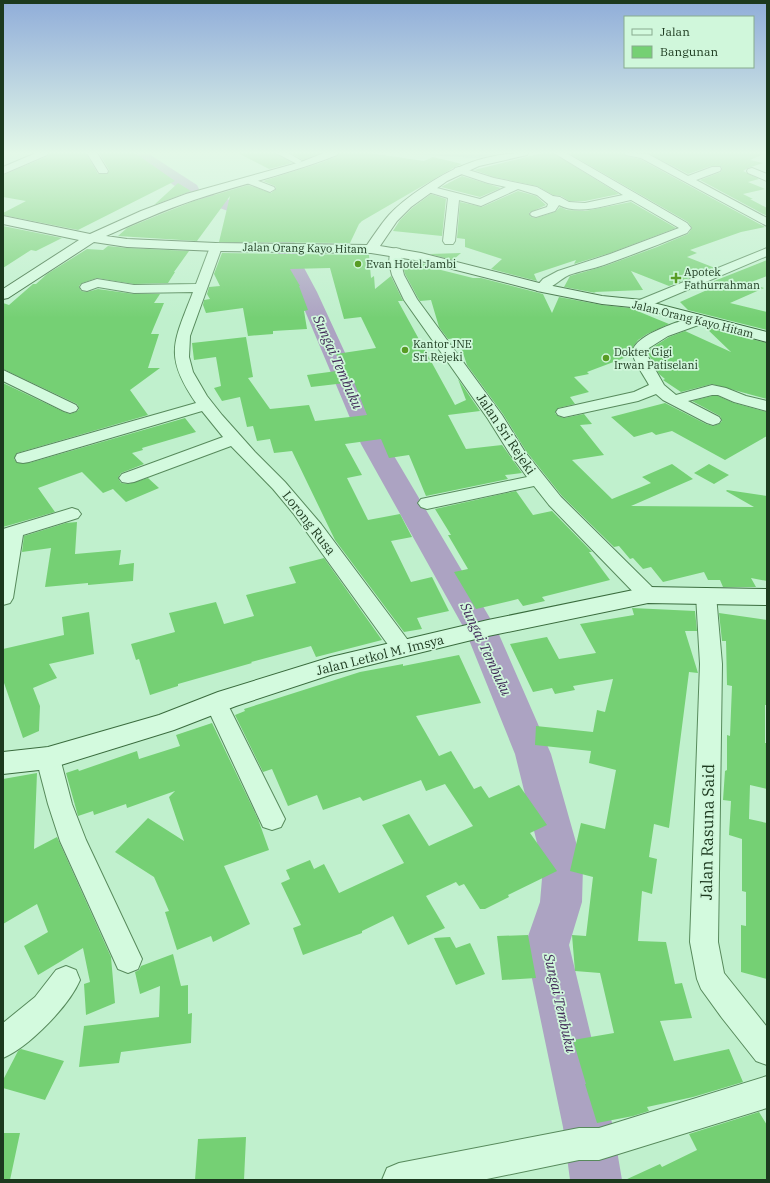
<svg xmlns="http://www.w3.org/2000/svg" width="770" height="1183" font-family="'IBM Plex Serif',serif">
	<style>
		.green { fill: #93cfbc }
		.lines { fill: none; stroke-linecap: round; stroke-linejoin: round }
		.river { fill: #aca3c2; fill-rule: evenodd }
		.building { fill: #75d074 }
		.street-casing { stroke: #578a5c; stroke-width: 2 }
		.secondary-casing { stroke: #3a6c3e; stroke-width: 2 }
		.street { fill: #d3fade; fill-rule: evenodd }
		.secondary { fill: #d3fade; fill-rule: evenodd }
		.poi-dot { fill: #589c24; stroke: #d0f7db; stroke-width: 1.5 }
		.labels { text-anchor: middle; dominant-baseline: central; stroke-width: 3.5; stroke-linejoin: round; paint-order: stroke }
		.far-street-label { font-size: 11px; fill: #1c391e; stroke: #d0f7db }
		.far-poi-label { font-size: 11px; fill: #1c391e; stroke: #d0f7db; text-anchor: start }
		.street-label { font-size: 13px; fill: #1c391e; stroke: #d0f7db }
		.water-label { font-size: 14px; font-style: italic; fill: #422b59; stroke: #d0f7db }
		.near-street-label { font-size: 16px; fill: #1c391e; stroke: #d0f7db }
	</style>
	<rect width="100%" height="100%" fill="#c0f0cd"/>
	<!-- green -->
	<path class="green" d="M390 153H501L477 158Z"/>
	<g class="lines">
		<!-- river -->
		<path class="river" d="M136 153H150L152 156 197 185 199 189 197 193 191 194 185 193 140 162Z
			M206 192 279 217 286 221 294 232 295 251 317 292 387 444 497 630 551 754 583 867 582 902 569 945 613 1127 622 1180H570L563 1127 525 945 540 902 543 867 515 754 465 630 361 444 297 292 277 251 276 232 267 225 200 201 197 197 200 193Z"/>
	</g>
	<!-- building -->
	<path class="building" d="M49 153H86L98 174H107L109 170 99 153H135L175 181 78 230 3 215V213L26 201 3 197V175L48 156Z
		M238 153H275L292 163 269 169Z
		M290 153H321L303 160Z
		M339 153H370L424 161 433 157 462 164 455 167 362 221 359 224 350 243 219 242 230 196 197 241 118 236 127 228 161 214 194 201 248 185 271 193 276 189 275 186 263 181 320 163 338 156Z
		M542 153H553L619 194 585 201H569L561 196 553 195 537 186 494 177 474 170Z
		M568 153H624L626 156 640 159 765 227 741 232 690 250 697 253 687 257 715 268 669 286 631 271 643 290 594 292 596 293 564 287 570 276 605 266 657 247 688 234 692 228 688 222Z
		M648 153H766L750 160 763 163 748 168 743 171 759 179 748 182 765 189 743 194 753 199H750L767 208V216L700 180 721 172 722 168 720 166H711L688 174Z
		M462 176 501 188 480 197 441 187Z
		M178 183 191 191 154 205Z
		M518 191 536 196 546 205 529 213 531 217 536 218 555 212 560 207 567 210 585 211 631 202 676 228 610 253 574 264 576 260 534 274 537 281 491 269 502 259 465 247V239L457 238 460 202 482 207Z
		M431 194 446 199 442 236 393 231 400 220 412 208Z
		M3 226 62 238 36 251 31 250 3 268Z
		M108 246 127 248 189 251 174 272H175L168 283 134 284 97 278 82 283 79 286 81 291 87 292 98 289 134 294H160L154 303H164L151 334H159L148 368H160L130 390 148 415 17 453 14 459 17 463H29L185 418 196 432 142 448 143 450 132 453 144 464 121 473 118 478 121 483 128 484 148 478 159 488 126 502 113 489 103 493 82 472 38 488 55 512 3 527V383L64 412 70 414 76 412 79 409 77 404 3 369V303L9 305 33 284H36L47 274 87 249 103 250Z
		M222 253 369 255 371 278 374 276 375 289 391 276 403 301H398L455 405 466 400 458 379 480 411 448 415 466 449 502 445 522 473 505 475 508 479 426 496 409 455 389 458 381 439 345 444 362 475 347 478 368 520 400 514 412 537 391 541 411 582 432 577 449 611 417 618 422 629 404 632 335 540 292 451 274 453 270 439 257 441 253 426 247 427 240 397 222 401 214 388 221 386 216 357 194 360 192 343 246 337 253 377 248 378 270 409 309 405 315 421 367 415 354 382 311 387 307 375 344 370 336 354 376 348 361 317 344 319 330 268 290 269 300 286H299L308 310 304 311 307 329 273 331V334L248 336 243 308 206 313 203 305 204 300 210 299 207 294 209 287 220 286 214 274Z
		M461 253 453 260 429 254Z
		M767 260V276L751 282 755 284H750L764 288 730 303 767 312V330L688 310 680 302 716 286 699 287Z
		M410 261 443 268 441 270 473 278H481L543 294 552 313 559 297 602 305 630 308 669 324 647 334 638 340 633 347 632 355 587 372 589 374 574 377 589 392 570 397 575 404 558 408 555 413 558 416 564 418 584 414 592 424 580 425 604 455 572 460 612 499 651 483 642 477 672 464 693 479 631 506 754 507 726 491 727 490 767 496V581L751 578 756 587H723L720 580H708L704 572 663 582 651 567 643 569 633 558 630 559 619 546 614 547 562 496 526 451 503 414 467 365 458 338 448 339 439 327 431 300 420 301 418 298 405 274 403 266Z
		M705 327 767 343V399L712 384 681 392 663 380 665 379 659 374 649 355 650 349 669 337 685 331 731 352Z
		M712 396H718L734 403 767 412V436L725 460 672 431 656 435 652 432 634 437 611 417 665 403 706 424 713 426 719 424 722 421 720 416 692 401Z
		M709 464 729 475 714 484 694 473Z
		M516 491 533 515 552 511 592 552H589L610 580 542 597 545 601 523 606 518 599 476 609 454 572 468 569 448 535H451L435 509Z
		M77 522 75 554 121 550 119 565 134 563 133 581 88 585V583L45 587 51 548 22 552 24 536 66 523Z
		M324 558 382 640 316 657 311 646 251 662 252 663 178 684V686L150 695 139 659 136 660 131 644 175 632 169 613 216 602 224 624 254 616 246 595 296 583 289 567Z
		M632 608 695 611 697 631H685L698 673 689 672 669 828 654 824 649 857 657 859 652 894 642 891 638 941 666 942 675 984 682 983 692 1018 660 1021 674 1061 729 1049 743 1082 693 1097 647 1107 649 1111 633 1116 597 1123 585 1084H586L573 1040 614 1033 600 973 575 971 572 935 586 936 593 877 570 871 581 823 605 829 616 770 589 763 591 751 535 745 536 726 593 732 597 710 605 712 613 679 573 686 575 690 555 694 552 688 533 692 510 644 547 637 559 659 596 653 580 624 634 615Z
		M89 612 94 654 49 664 57 678 33 688 40 706 39 731 23 738 3 680V649L64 635 62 617Z
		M719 613 767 620V705H765V743H767V789L750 785 749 819 767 823V979L741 972V925L746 926V892L742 891V839L729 835 731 801 723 800 725 771 727 770V735L730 736 732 686 727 685 726 641H722Z
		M459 655 481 703 416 716 439 756 451 751 474 789 481 786 489 798 519 785 547 825 530 833 557 871 508 895 509 897 485 909H480L464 884 459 886 456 882 426 896 445 928 408 945 393 916 362 931V933L303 955 293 928 301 925 281 883 290 879 286 870 310 860 314 869 324 864 339 893 404 863 382 825 409 814 429 846 473 826 445 784 426 791 421 780 363 801 360 797 323 810 317 795 288 806 272 769 263 772 235 715 245 711 244 709 360 672 403 664V666Z
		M212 723 258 819 269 850 224 866 250 924 213 942 211 936 177 950 165 912 169 911 154 877 115 852 148 818 184 841 169 797 175 791 127 808 126 804 94 815 93 811 78 816 66 773 78 769 79 771 137 751 139 759 180 746 176 735Z
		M37 773 34 849 57 837 111 957 115 1003 86 1015 84 984 90 982 83 948 38 975 24 946 48 932 37 904 3 924V779Z
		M528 935 536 978 502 980 497 936Z
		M450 937 456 948 470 943 485 974 456 985 434 938Z
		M173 954 181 986 188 985V1014L192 1013 191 1043 121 1052 119 1063 79 1067 84 1026 159 1017 160 986 140 994 135 972 139 970 141 966Z
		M21 1049 64 1061 45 1100 3 1088V1080L18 1051Z
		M759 1112 767 1125V1180H625L660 1164 662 1167 697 1150 689 1134Z
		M3 1133H20L10 1180H3Z
		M246 1137 244 1180H195L198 1139Z"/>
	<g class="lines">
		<defs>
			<path id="street" d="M36 153H48L47 155 3 174V167Z
				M87 153H97L108 171 107 173H99Z
				M276 153H288L302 161 297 164Z
				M554 153H566L687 223 691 228 687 233C660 244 632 255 604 265 592 269 580 271 569 275 558 280 548 293 537 291L535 288 543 279 558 271 610 254 679 228 631 200C610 204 579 216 559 205L555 211 536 217 532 216 530 214 532 212 547 207 548 204 537 195 518 189 481 206 459 200 455 241 453 244H445L443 241 448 198 425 191 424 189 425 187 429 186 480 199 506 187 488 183 455 172 454 170 455 168 459 167 494 178 537 187 553 196 560 197 569 202 585 203 623 195Z
				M625 153 648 154 688 176 712 167H720L721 169 720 171 696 180 767 218V226L641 158 626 155Z
				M752 168 767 174V181L748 173 747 171 748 169Z
				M248 177 274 187 275 189 270 192 244 182 243 180Z
				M216 243 220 244 222 247 190 336 189 357 193 372 207 396 222 415 255 452 285 482 321 524 410 643 413 648 410 653 402 656 394 653 293 513 273 489 231 446 134 482 128 483 122 482 119 478 122 474 223 437 202 411 29 462 23 463 17 462 15 458 17 454 196 403C163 355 174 342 193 292L134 293 98 287 87 291 82 290 80 287 82 284 97 279 134 285 196 284 210 247 212 244Z
				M396 248 400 249 402 252 401 263 404 275 417 299 502 415 525 452 561 497 655 590 658 595 655 600 648 602 641 600 549 505 534 486 427 509 421 507 418 503 421 499 527 477 510 454 488 419 404 300 392 275 389 263 390 252 392 249Z
				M767 248V256L647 307H637L635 304 637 301Z
				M699 316 704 317 706 320 704 323 668 336 649 348 647 355 664 385 676 395 712 385 726 388 746 396 767 401V411L734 402 718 395H712L688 401 719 417 721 420 719 423 713 425 707 423 663 400 656 394 638 401 564 417 558 415 556 412 558 409 634 392 649 385C645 377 635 364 633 355 628 336 685 319 699 316Z
				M3 370 76 405 78 408 76 411 70 413 64 411 3 381Z
				M72 508 78 510 81 514 78 518 23 535 13 598 10 603 3 605V529Z
				M706 588 713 590 716 595 722 664 718 942 724 973 767 1027V1065L756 1061 722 1018 701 989 697 979 690 942 700 664 696 595 699 590Z
				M216 694 224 697 285 819 281 827 272 830 263 827 205 703 208 697Z
				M48 748 56 751 60 758 72 804 86 840 142 959 138 969 128 973 118 969 60 841 48 804 36 758 40 751Z
				M66 966 76 970 80 980C69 1006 29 1047 3 1058V1023L35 997 56 970Z
				M767 1076V1108L599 1160H579L482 1180H382L387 1168 399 1163 579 1128H599Z"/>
			<path id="secondary" d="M324 153H338L337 155C290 174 241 184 194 200 164 210 135 223 106 236L127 239 216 243 367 245C374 235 381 224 389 215 399 204 410 196 422 188 456 165 487 153 528 153L527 155 479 166 447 181 411 207 397 221 380 246 421 253 543 284 602 296 642 300 767 332V342L641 308 602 304 542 292 421 261 371 253 216 251 127 247 94 242 8 298 3 299V289L79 240 3 224V216L90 234 141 211 186 194 301 162Z
				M648 587 767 589V605L648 603 488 636 333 674 236 706 174 730 48 769 3 774V752L48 747 159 715 218 692 331 657 488 620Z"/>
		</defs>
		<!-- street casing -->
		<use href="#street" class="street-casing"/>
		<!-- secondary casing -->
		<use href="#secondary" class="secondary-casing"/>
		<!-- street -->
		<use href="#street" class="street"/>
		<!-- secondary -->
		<use href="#secondary" class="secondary"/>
	</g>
	<!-- sky -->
	<linearGradient id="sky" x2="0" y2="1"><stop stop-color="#90add9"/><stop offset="0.48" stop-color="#e3f8e8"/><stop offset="1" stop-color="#e3f8e8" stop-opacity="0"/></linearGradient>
	<rect width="770" height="318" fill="url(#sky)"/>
	<!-- markers -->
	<g class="poi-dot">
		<circle cx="358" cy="264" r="4"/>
		<path d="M674 272h4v4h4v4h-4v4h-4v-4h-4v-4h4z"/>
		<circle cx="405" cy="350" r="4"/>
		<circle cx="606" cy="358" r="4"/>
	</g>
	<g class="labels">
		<!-- far-street labels -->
		<g class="far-street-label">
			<text transform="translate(305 248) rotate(1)">Jalan Orang Kayo Hitam</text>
			<text transform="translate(693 319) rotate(14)">Jalan Orang Kayo Hitam</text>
		</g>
		<!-- far-poi labels -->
		<g class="far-poi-label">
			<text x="366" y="264">Evan Hotel Jambi</text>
			<text x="684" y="272">Apotek<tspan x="684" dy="13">Fathurrahman</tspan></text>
			<text x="413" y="344">Kantor JNE<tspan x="413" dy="13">Sri Rejeki</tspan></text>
			<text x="614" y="352">Dokter Gigi<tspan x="614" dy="13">Irwan Patiselani</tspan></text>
		</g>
		<!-- street labels -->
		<g class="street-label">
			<text transform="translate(506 434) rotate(56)">Jalan Sri Rejeki</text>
			<text transform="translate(309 523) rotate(52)">Lorong Rusa</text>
			<text transform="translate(380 655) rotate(-14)">Jalan Letkol M. Imsya</text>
		</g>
		<!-- water labels -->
		<g class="water-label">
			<text transform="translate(338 362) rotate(66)">Sungai Tembuku</text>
			<text transform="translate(486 649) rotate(65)">Sungai Tembuku</text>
			<text transform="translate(560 1003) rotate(77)">Sungai Tembuku</text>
		</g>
		<!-- near-street labels -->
		<g class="near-street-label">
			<text transform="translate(707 832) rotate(-89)">Jalan Rasuna Said</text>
		</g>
	</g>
	<!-- border -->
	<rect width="770" height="1183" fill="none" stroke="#1c391e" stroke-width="8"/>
	<!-- legend -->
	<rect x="624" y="16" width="130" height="52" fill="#d0f7db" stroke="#88ab8f"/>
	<rect x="632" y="29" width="20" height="6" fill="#d3fade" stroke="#88ab8f"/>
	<text x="660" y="36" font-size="12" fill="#1c391e">Jalan</text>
	<rect x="632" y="46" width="20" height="12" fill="#75d074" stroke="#88ab8f"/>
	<text x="660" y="56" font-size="12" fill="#1c391e">Bangunan</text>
</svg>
